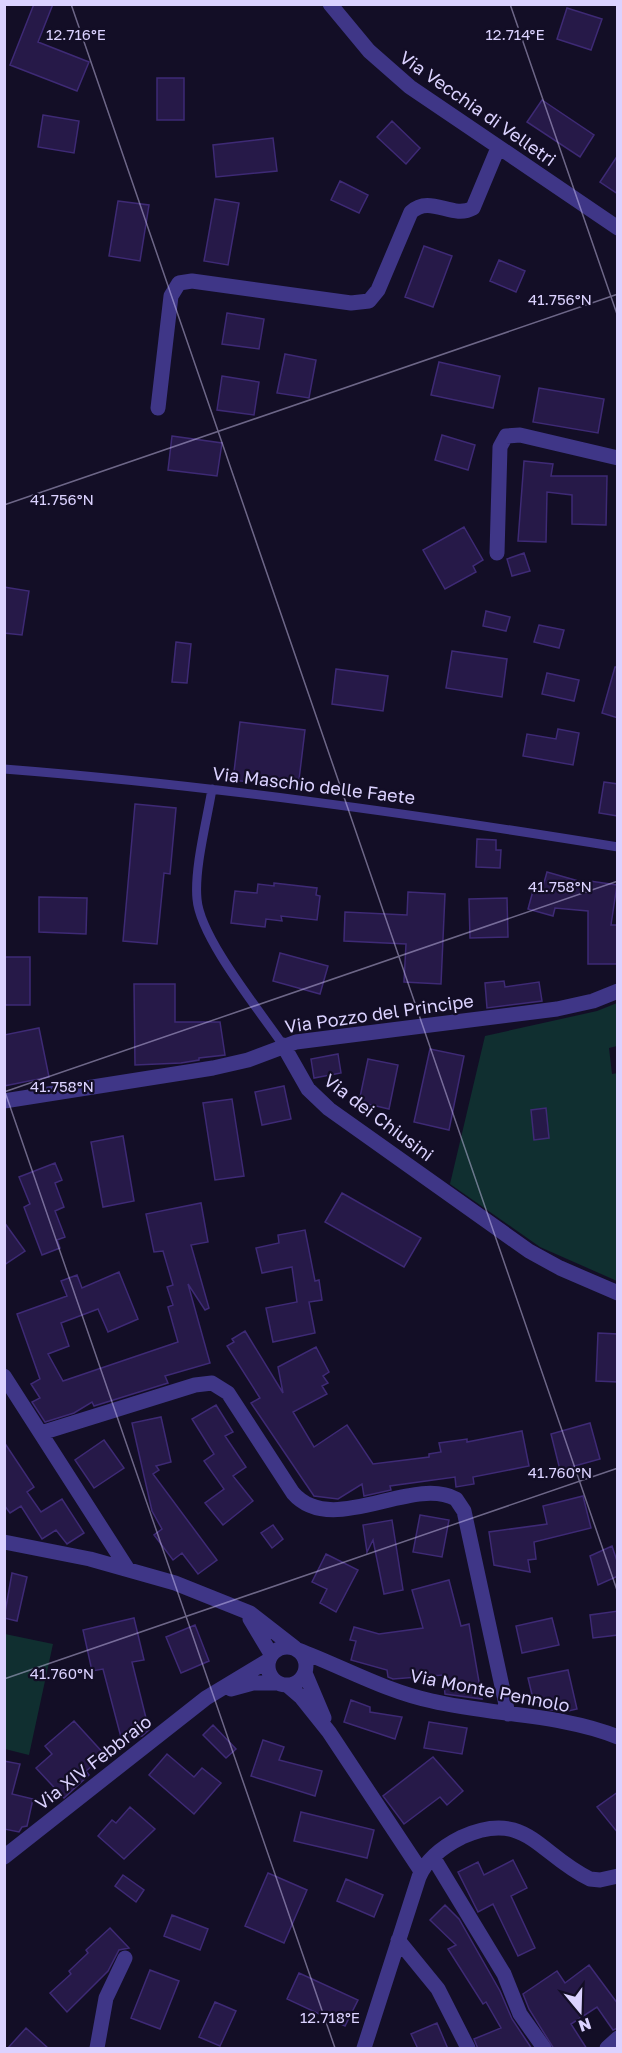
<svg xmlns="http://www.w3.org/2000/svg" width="622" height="2053" font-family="'Golos Text',sans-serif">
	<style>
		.green { fill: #102f30; fill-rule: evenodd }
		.building { fill: #261948; stroke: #3e2a75; stroke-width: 1.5 }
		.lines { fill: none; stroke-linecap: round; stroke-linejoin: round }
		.lane { stroke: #3f3687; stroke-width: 9 }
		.street { stroke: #3f3687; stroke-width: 15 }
		.ticks { fill: none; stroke: #dbd2ff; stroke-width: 1.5; stroke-opacity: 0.45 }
		.labels { text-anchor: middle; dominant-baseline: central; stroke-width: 4.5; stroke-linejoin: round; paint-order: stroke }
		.street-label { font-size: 18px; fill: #dbd2ff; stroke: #130e26 }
		.ticks-label { font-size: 15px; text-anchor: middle; fill: #dbd2ff; stroke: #130e26; stroke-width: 4.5; stroke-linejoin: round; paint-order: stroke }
	</style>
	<rect width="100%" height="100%" fill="#130e26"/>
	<!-- green -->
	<path class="green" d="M617 1003V1046L609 1048 612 1074 618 1073 617 1281 540 1247 450 1184 485 1036 597 1011ZM546 1108 549 1138 534 1139 531 1110Z
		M5 1634 53 1644 29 1755 5 1749Z"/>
	<!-- building -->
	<path class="building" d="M34 4H53L38 42 89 62 77 91 10 65Z
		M567 8 602 19 591 50 557 39Z
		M157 78H184V120H157Z
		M542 100 594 135 580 157 527 122Z
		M43 115 79 121 74 153 38 147Z
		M392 121 420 148 406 164 377 137Z
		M273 138 277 171 216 177 213 145Z
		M618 155V194L600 182Z
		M340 181 368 195 359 213 331 200Z
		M215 199 239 203 228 265 204 261Z
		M118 201 149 205 140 261 109 256Z
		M424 246 452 256 433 307 405 297Z
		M499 260 525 271 516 292 490 281Z
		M227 313 264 319 259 349 222 344Z
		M285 354 316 360 309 398 277 393Z
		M439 362 500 376 493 408 431 395Z
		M222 376 259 382 254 415 217 410Z
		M539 388 604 399 598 433 533 422Z
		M442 435 475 445 468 470 435 460Z
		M172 436 222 443 217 476 168 470Z
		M524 461 553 464 551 476H607L606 525 572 524V495L547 492 546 542 518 541Z
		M464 527 483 560 473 566 476 572 445 589 423 550Z
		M524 553 530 571 512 576 507 559Z
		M4 587 29 591 22 635 4 633Z
		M486 611 510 617 506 631 483 626Z
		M539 625 564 630 559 648 534 642Z
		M176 642 191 644 187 683 172 682Z
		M452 651 507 659 502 697 446 688Z
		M615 667H618V718L602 713Z
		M336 669 388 676 383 711 332 704Z
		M547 673 579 680 574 701 542 694Z
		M240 722 305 730 298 788 233 780Z
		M558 729 579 733 573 765 523 756 527 734 556 739Z
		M604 782 618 784V816L599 813Z
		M135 804 176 808 170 874 164 873 157 944 123 941Z
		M477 839 496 840V850H501L500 868 476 867Z
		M547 872 589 884 590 881 617 885 611 925H618V964H588V911L555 908 553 916 528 909 534 887 542 890Z
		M274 883 317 888 316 895 320 896 317 920 281 916 282 921 266 919 265 927 231 923 235 891 257 893 258 884 274 886Z
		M408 892 445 894 441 984 404 982 406 944 344 941 345 912 407 915Z
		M39 897 87 898 86 934 39 932Z
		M507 898 508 937 470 938 469 899Z
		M280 953 328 966 320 994 273 981Z
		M4 957H30V1005H4Z
		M504 981 505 987 539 982 542 1001 487 1008 485 983Z
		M134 984H175V1022H220L225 1055 199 1058V1060L181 1063 135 1065Z
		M39 1028 49 1077 4 1086V1035Z
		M430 1049 464 1056 449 1130 414 1122Z
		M338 1054 341 1073 314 1078 311 1059Z
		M368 1059 398 1065 389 1109 359 1102Z
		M284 1086 291 1119 262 1125 255 1092Z
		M232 1099 244 1176 215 1180 203 1103Z
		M546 1108 549 1138 534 1140 531 1110Z
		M123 1136 134 1201 103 1207 91 1142Z
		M55 1163 62 1180 55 1183 64 1207 55 1211 65 1237 57 1240 60 1248 42 1255 24 1207 30 1204 19 1177Z
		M342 1193 421 1238 404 1267 325 1222Z
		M201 1203 208 1242 191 1245 209 1308 205 1310 188 1284 210 1363 165 1376 168 1383 94 1406 92 1402 74 1413 45 1422 32 1402 40 1398 31 1384 40 1379 17 1314 67 1296 61 1281 77 1275 82 1288 119 1272 138 1319 108 1332 98 1309 61 1323 69 1346 48 1354 63 1381 178 1342 168 1307 173 1305 167 1287 173 1285 163 1251 154 1252 146 1214Z
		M4 1222 25 1251 4 1265Z
		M305 1230 315 1281 319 1280 322 1300 309 1302 315 1333 273 1342 266 1308 297 1302 292 1267 262 1273 256 1248 279 1243 278 1235Z
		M245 1331 283 1393 278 1367 316 1347 329 1372 323 1376 328 1383 322 1386 327 1394 293 1412 314 1447 347 1425 373 1464 429 1457V1454L441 1452 439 1443 467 1439V1442L522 1431 529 1466 473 1477 474 1484 456 1487 455 1477 390 1486 391 1490 364 1496 362 1484 338 1499 314 1496 251 1403 260 1398 227 1346 234 1342 232 1339Z
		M598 1333 618 1334V1382L596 1381Z
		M216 1405 233 1432 225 1436 246 1467 233 1476 253 1501 223 1525 205 1503 224 1489 204 1461 214 1454 192 1419Z
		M161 1417 171 1462 156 1466 159 1470 153 1474 217 1560 198 1574 182 1553 173 1560 154 1535 162 1529 152 1511 132 1423Z
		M590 1423 600 1459 560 1470 551 1434Z
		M104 1440 124 1468 94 1488 75 1460Z
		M4 1442 34 1487 27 1492 41 1512 62 1499 84 1533 67 1544 56 1530 42 1539 21 1506 10 1513 4 1505Z
		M583 1496 591 1528 534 1542 536 1559 528 1560 530 1572 494 1565 489 1532 547 1524 543 1506Z
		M420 1515 449 1520 442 1557 413 1552Z
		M392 1520 403 1590 384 1594 373 1540 367 1552 363 1525Z
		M273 1525 283 1539 272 1548 261 1533Z
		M612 1546 618 1564V1576L598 1585 590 1556Z
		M326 1554 358 1570 336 1612 320 1603 327 1589 312 1582Z
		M12 1573 27 1577 17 1621 4 1618Z
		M449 1580 461 1626 469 1624 482 1699 445 1694 443 1675 393 1679 388 1677 387 1670 351 1660 356 1641 350 1640 354 1627 379 1634 423 1628 412 1590Z
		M618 1611V1635L593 1638 590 1615Z
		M134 1618 144 1660 132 1662 149 1730 142 1736 122 1741 103 1669 92 1671 83 1630Z
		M552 1618 559 1645 522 1653 516 1626Z
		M195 1625 209 1661 181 1673 166 1637Z
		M568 1670 577 1709 564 1712 546 1709 544 1701 534 1703 528 1678Z
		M351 1700 370 1707V1712L402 1717 395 1739 344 1722Z
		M74 1721 105 1755 86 1771 89 1775 64 1798 36 1768 52 1754 45 1746Z
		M429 1722 467 1728 462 1754 424 1748Z
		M213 1725 236 1749 226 1758 203 1735Z
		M263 1740 284 1747 279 1760 322 1771 315 1796 251 1776Z
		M167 1754 194 1777 202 1768 221 1783 194 1814 149 1775Z
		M433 1757 463 1791 447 1805 440 1797 404 1824 383 1796Z
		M4 1761 20 1764 12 1794 33 1799 27 1826 22 1827 19 1832 4 1829Z
		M618 1792V1833L597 1807Z
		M130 1807 155 1829 124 1859 98 1836 112 1820 116 1823Z
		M301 1812 374 1830 367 1858 294 1841Z
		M513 1860 527 1888 511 1896 535 1948 518 1956 493 1904 478 1912 458 1872 478 1862 484 1875Z
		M268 1873 307 1890 284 1943 245 1926Z
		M123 1875 144 1890 136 1902 115 1886Z
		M346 1879 383 1895 374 1917 337 1901Z
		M445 1905 459 1919 500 1991 512 2019 532 2049H478L474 2039 501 2028 486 2002 483 2004 448 1949 456 1945 430 1920Z
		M172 1915 208 1929 200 1950 164 1936Z
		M110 1928 129 1948 119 1950 108 1971 67 2012 50 1993 71 1974 69 1971 88 1953 86 1950Z
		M589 1965 618 2004V2028L613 2030 597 2007 571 2024 587 2049H554L529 2009 523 1994 557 1971 565 1983Z
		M150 1970 179 1981 160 2029 131 2018Z
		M299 1973 358 2000 345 2026 287 1999Z
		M215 2002 236 2011 220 2046 199 2037Z
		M437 2023 448 2049H418L411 2034Z
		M26 2028 49 2049H7Z"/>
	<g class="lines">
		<!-- lane -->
		<path class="lane" d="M4 769C210 785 414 814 618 847
			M212 789C207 820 194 869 197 899 200 938 260 1011 283 1045"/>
		<!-- street -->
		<path class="street" d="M330 4 369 51 410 87 618 228
			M158 408 171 296 179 283 192 281 351 303 369 301 378 290 411 212C431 194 452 220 473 208L498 148
			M497 553 500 447 506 436 520 435 618 458
			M283 1045 308 1089 329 1109 529 1251 560 1268 618 1293
			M4 1101 213 1068 248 1060 296 1042 557 1009 593 1001 618 991
			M4 1376 127 1568
			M41 1433 195 1385 212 1383 228 1393 293 1493C332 1538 412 1475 456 1499L464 1511 508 1714
			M4 1542 90 1559 175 1583 250 1613 295 1648
			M250 1619 271 1654
			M268 1666a19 19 0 1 1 38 0a19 19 0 1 1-38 0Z
			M298 1650C343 1667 385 1691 432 1701 491 1715 562 1714 618 1737
			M305 1673 324 1718
			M287 1685 301 1697 329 1732 421 1871
			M231 1689 253 1683H277
			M4 1857 206 1698 269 1660
			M433 1857 504 1974 520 2014 544 2048
			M398 1940 438 1989 468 2048
			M97 2048 106 1998 125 1958
			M364 2048 419 1877C427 1858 444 1846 462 1837 526 1808 539 1855 590 1879L600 1880 618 1876
			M607 2048 618 2038"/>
	</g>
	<!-- ticks -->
	<path class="ticks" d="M71 4 618 1593M510 4 618 317M4 505 618 294M4 1089 335 2048M4 1092 618 881M4 1679 618 1468"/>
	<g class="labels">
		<!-- street labels -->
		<g class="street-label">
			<text transform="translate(478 108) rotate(35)">Via Vecchia di Velletri</text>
			<text transform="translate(314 785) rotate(7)">Via Maschio delle Faete</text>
			<text transform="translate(379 1013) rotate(-8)">Via Pozzo del Principe</text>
			<text transform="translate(379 1117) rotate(37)">Via dei Chiusini</text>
			<text transform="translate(490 1690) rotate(11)">Via Monte Pennolo</text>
			<text transform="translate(93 1762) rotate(-38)">Via XIV Febbraio</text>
		</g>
	</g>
	<g class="ticks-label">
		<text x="76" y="40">12.716°E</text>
		<text x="515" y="40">12.714°E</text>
		<text x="560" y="305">41.756°N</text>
		<text x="62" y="505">41.756°N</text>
		<text x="560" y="892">41.758°N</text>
		<text x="62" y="1092">41.758°N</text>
		<text x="560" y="1478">41.760°N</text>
		<text x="62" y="1679">41.760°N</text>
		<text x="330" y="2023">12.718°E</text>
	</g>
	<!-- border -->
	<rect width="622" height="2053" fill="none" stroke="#dbd2ff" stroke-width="12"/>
	<!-- north arrow -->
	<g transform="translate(580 2011) rotate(161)" stroke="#130e26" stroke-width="4.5" paint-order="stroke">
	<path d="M0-4.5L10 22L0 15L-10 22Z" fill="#dbd2ff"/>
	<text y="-9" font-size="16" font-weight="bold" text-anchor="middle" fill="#dbd2ff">N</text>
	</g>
</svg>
